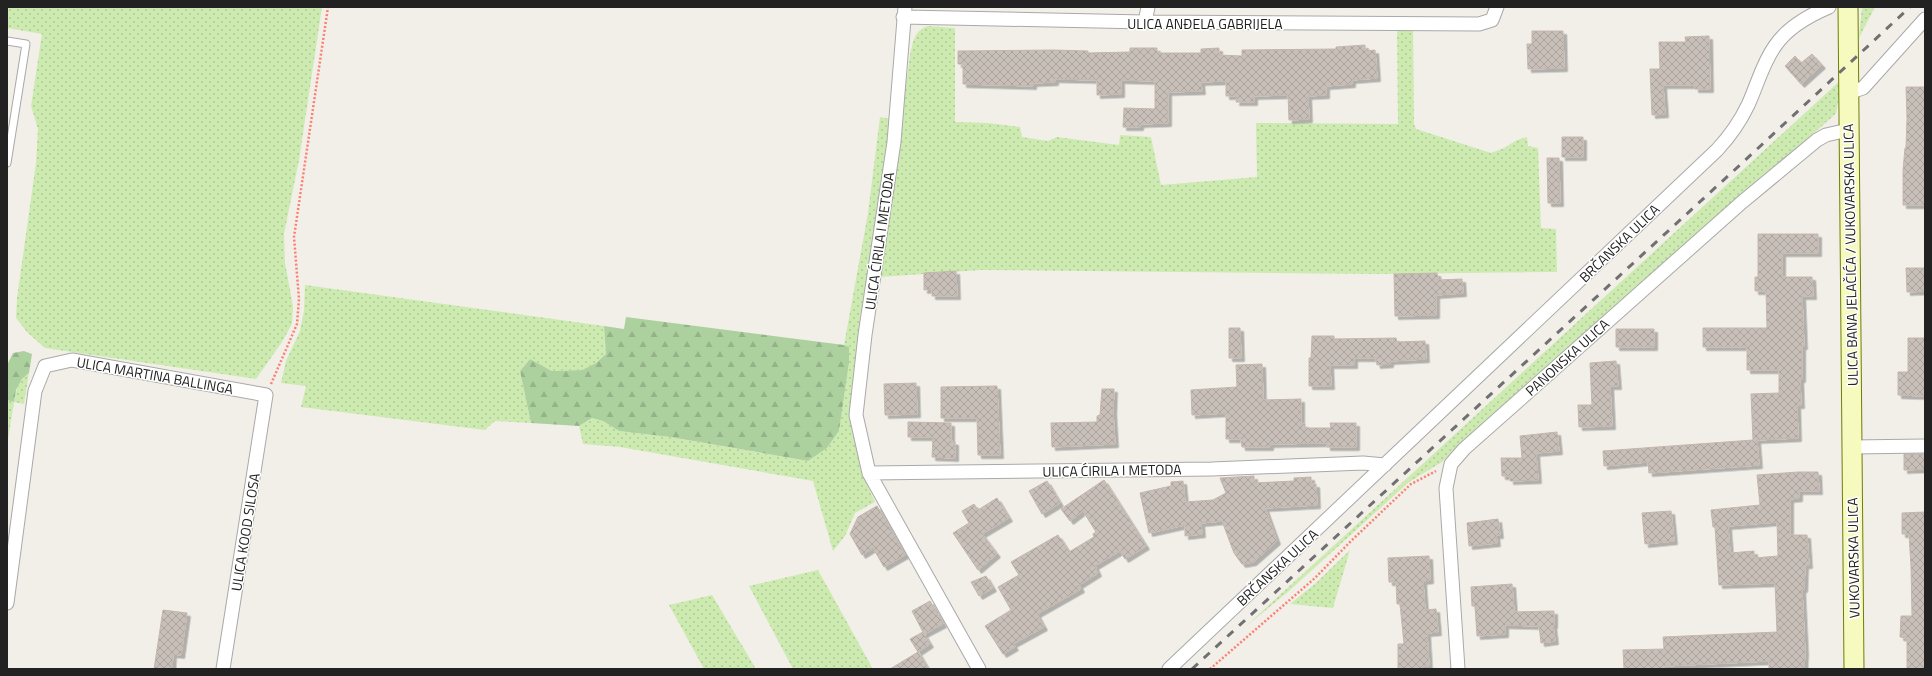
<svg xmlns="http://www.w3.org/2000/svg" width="1932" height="676" font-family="'Titillium Web',sans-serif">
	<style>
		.grass { fill: url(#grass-dots) }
		.forest { fill: url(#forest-firs) }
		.building { fill: url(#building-cross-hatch); stroke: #c4b6ab; fill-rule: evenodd; filter: url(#shadow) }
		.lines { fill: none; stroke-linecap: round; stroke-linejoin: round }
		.service-casing { stroke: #a9a9a9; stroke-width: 9 }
		.minor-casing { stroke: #a9a9a9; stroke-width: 15 }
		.secondary-casing { stroke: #707d05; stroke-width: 21 }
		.path { stroke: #fa8072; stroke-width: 2.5; stroke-dasharray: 2 2; stroke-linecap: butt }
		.service { stroke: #fff; stroke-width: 7 }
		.minor { stroke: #fff; stroke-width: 13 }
		.secondary { stroke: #f7fabf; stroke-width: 19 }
		.rail { stroke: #707070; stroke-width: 3; stroke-dasharray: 8 8; stroke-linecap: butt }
		.labels { text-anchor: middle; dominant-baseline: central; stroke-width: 3; stroke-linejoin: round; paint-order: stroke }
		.street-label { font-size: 14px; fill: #222; stroke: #fff }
	</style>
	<defs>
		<pattern id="grass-dots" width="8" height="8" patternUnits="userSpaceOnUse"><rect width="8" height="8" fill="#cdebb0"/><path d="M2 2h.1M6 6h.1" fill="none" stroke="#b0c997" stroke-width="1.8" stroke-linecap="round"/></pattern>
		<pattern id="forest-firs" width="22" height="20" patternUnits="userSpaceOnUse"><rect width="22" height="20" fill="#add19e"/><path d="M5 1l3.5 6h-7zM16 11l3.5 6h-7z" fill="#95b388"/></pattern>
		<pattern id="building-cross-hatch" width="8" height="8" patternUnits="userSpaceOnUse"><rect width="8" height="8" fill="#c7bfb8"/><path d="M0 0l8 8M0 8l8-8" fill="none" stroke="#aba49e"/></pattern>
		<filter id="shadow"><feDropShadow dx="3.5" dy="3.5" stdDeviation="0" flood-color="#0004"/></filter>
	</defs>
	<rect width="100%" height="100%" fill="#f2efe9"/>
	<!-- grass -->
	<path class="grass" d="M7 7H322L299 160 284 234 285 263 293 306 292 324 282 342 256 379 45 348 27 332 16 318 17 298 36 163 38 129 31 106 42 34 7 28Z
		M1862 7H1875L1859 38Z
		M928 26 955 28V122L988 123 1020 127 1022 137 1048 141 1057 137 1119 145 1120 135 1151 137 1161 185 1257 177 1256 123 1398 124 1397 29H1413L1414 124 1416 129 1491 153 1504 148 1517 140 1527 137 1528 146 1538 148 1541 228 1556 229 1557 272 1380 274 981 270 880 277 910 55C913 43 914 30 928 26Z
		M1843 78 1836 113 1831 118 1456 448 1442 462 1409 482 1289 591 1245 627Z
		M880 117 890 119 872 256 860 316 854 383 859 458 863 476 875 502 855 513 845 536 833 551 813 481 620 447 583 444 579 426 592 418 603 421 619 431 670 437 790 458 808 461 827 448 839 431 849 363V347L844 345 868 213Z
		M305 285 604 326 606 354 596 363 582 370 552 371 530 359 520 371 531 423 495 421 485 430 301 407 306 386 281 383 286 361 300 331 304 311Z
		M29 373 24 404 14 402 7 446V400L14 402C16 389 19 381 29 373Z
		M1350 550 1333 608 1290 604 1316 583Z
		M818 570 873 669H793L749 586Z
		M712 595 756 669H704L669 605Z"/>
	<!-- forest -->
	<path class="forest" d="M626 317 844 345 849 347V363L839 431 827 448 808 461 670 437 619 431 603 421 592 418 579 426 531 423 520 371 530 359 552 371 582 370 596 363 606 354 604 326 624 329Z
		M24 351 32 354 29 373 22 379 16 390 14 402 7 400V365L13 353Z"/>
	<!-- building -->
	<path class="building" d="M1532 31H1563L1564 68 1528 69 1527 44H1532Z
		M1709 36 1710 89H1695V85H1663L1665 114 1652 115 1650 69H1660L1659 42H1686L1685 37Z
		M1365 45V51L1375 50 1377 78 1352 80V84L1326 86V95L1308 96 1309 119 1289 120 1288 95 1254 96V102H1236L1237 96H1226V81L1201 82 1202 91 1168 92V123L1140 124V127H1123L1124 108 1155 109V81L1121 80V94L1097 95V80L1055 79V82L1033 83V86L963 84V64H958V51L1054 50 1088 51V53L1130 52V48H1157V53H1201V49L1219 48V55L1242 56V50L1336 49V47Z
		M1812 54 1822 65 1801 84 1785 66 1795 56 1801 63Z
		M1906 87H1925V205H1903V170L1905 148H1906L1907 118Z
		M1562 137H1583V157H1562Z
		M1547 158H1559L1560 203H1548Z
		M1758 234H1818V253H1782V277H1812L1813 296H1802L1804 346H1802V379H1800L1801 405H1797L1798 438 1757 440 1759 465 1649 473 1648 462 1604 466 1603 451 1753 440 1751 394 1779 393V370H1747V347H1703V328H1767L1766 291H1755V277H1758Z
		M1906 268H1925V291L1907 292Z
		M956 271 957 296H932V289L924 290V273Z
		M1437 273 1438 280 1462 279 1463 293 1436 295V315L1395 316 1394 274Z
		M1229 328H1240L1241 358H1229Z
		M1616 329H1654V347H1616Z
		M1312 336H1334V339L1396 338 1397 342 1425 341 1426 359 1390 361V364L1377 365 1376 358H1354V365H1330L1331 386H1309V358H1311Z
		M1908 338H1925V396L1898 395V372H1908Z
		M1616 361 1618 386H1610L1612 426 1579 427 1578 405H1592L1590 363Z
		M1262 364 1263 400 1301 399V424H1305V428H1331L1330 423H1356V447H1327V443L1270 444V447H1242L1241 439H1226V413L1192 415 1191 390 1237 387 1236 365Z
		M916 383 917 414 885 415 884 384Z
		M997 386 1000 455H978L977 418H941V387Z
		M1102 389H1114L1113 411 1115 444 1052 447 1051 423 1097 422V416L1100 415Z
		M908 422 951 423V441L955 442V458L932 457 933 437H908Z
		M1557 432 1559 451 1536 453 1538 480 1510 481V476H1502L1501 458H1522L1520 436Z
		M1904 454H1925V469L1904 470Z
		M1798 472H1818L1819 491H1799V498L1790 499V535H1807L1809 565H1805L1804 589H1802L1805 652 1804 669H1769V661L1665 666V669H1624L1623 650 1664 649 1663 637 1777 632 1775 583 1719 585 1715 527H1713L1711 510 1760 505 1757 475ZM1777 522 1778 556 1754 558V551L1730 553 1728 526Z
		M1254 476V483L1294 481V478L1311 477V484H1316L1317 505 1265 508 1277 541 1253 562 1242 564 1234 553 1222 521 1201 523 1202 534 1185 536V525L1149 533 1140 493 1171 486V482L1183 481 1185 502 1213 500 1226 493 1220 478Z
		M1104 480 1146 546 1125 559 1120 551 1095 566 1098 573 1079 585 1081 589 1037 614 1044 627 1013 644 1015 647 1003 654 985 626 1011 610 998 587 1019 575 1011 562 1058 535 1069 552 1094 537 1093 534 1096 532 1083 511 1070 521 1061 509Z
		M1047 481 1060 503 1042 514 1029 491Z
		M997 498 1009 518 982 534 997 554 978 570 953 533 969 523 962 511 974 504 978 510Z
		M877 506 905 555 884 567 873 548 862 555 850 534 858 517Z
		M1671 511 1674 541 1645 544 1642 513Z
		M1925 512V669H1907V638L1900 637 1901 616H1912L1911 567 1909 534H1902V513Z
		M1498 519 1500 535H1496L1497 543 1469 546 1467 523Z
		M1429 556 1430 580 1423 581 1425 610 1436 609 1438 632 1427 633 1429 666H1422V669H1398V644H1404L1400 604H1397L1396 582H1389L1388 558Z
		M986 576 993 588 979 596 971 582Z
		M1512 584 1514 612 1554 611V625H1553L1555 641 1541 643 1539 626 1505 625V634L1477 636 1475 606H1472L1471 587Z
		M930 601 943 624 924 634 930 644 918 652 910 639 923 632 912 611Z
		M163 610 187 613 181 655 173 654 172 669H154Z
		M918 652 928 669H890Z"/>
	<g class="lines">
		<defs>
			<path id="service" d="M7 41 26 44 7 163"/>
			<path id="minor" d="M905 7 894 142 865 335 856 415 869 473 979 669
				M903 17 1145 22 1479 24 1492 20 1497 7
				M1145 22 1148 7
				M1848 93 1863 88 1925 19
				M1852 447 1925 446
				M869 473 1212 469 1363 463 1385 465
				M7 603 35 391 45 366 72 360 266 395 223 669
				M1169 669 1717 150C1730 136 1740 122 1748 105 1757 86 1762 64 1775 46 1787 28 1810 15 1829 7
				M1458 669 1446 488 1451 464 1464 449 1741 203 1817 140 1826 135 1848 130"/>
			<path id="secondary" d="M1848 7 1854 669"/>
		</defs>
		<!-- service casing -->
		<use href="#service" class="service-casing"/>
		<!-- minor casing -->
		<use href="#minor" class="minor-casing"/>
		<!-- secondary casing -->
		<use href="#secondary" class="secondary-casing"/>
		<!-- path -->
		<path class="path" d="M271 384 297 324 299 299 294 237 328 7
			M1210 669 1315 578 1351 541 1411 484 1436 471"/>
		<!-- service -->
		<use href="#service" class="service"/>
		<!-- minor -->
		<use href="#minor" class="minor"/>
		<!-- secondary -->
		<use href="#secondary" class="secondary"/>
		<!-- rail -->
		<path class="rail" d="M1192 669 1741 164 1910 7"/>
	</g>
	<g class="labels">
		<!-- street labels -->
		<g class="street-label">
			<text x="1205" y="23">ULICA ANĐELA GABRIJELA</text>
			<text transform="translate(879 241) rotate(-82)">ULICA ĆIRILA I METODA</text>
			<text transform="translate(1619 243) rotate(-44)">BRČANSKA ULICA</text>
			<text transform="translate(1850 255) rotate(-91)">ULICA BANA JELAČIĆA / VUKOVARSKA ULICA</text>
			<text transform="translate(1567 357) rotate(-42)">PANONSKA ULICA</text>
			<text transform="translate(155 375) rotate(10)">ULICA MARTINA BALLINGA</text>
			<text transform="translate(1112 470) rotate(-1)">ULICA ĆIRILA I METODA</text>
			<text transform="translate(245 532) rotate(-81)">ULICA KOOD SILOSA</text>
			<text transform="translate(1853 558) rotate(-91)">VUKOVARSKA ULICA</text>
			<text transform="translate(1277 567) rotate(-43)">BRČANSKA ULICA</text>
		</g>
	</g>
	<!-- border -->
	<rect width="1932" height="676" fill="none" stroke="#222222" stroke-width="16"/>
</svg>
